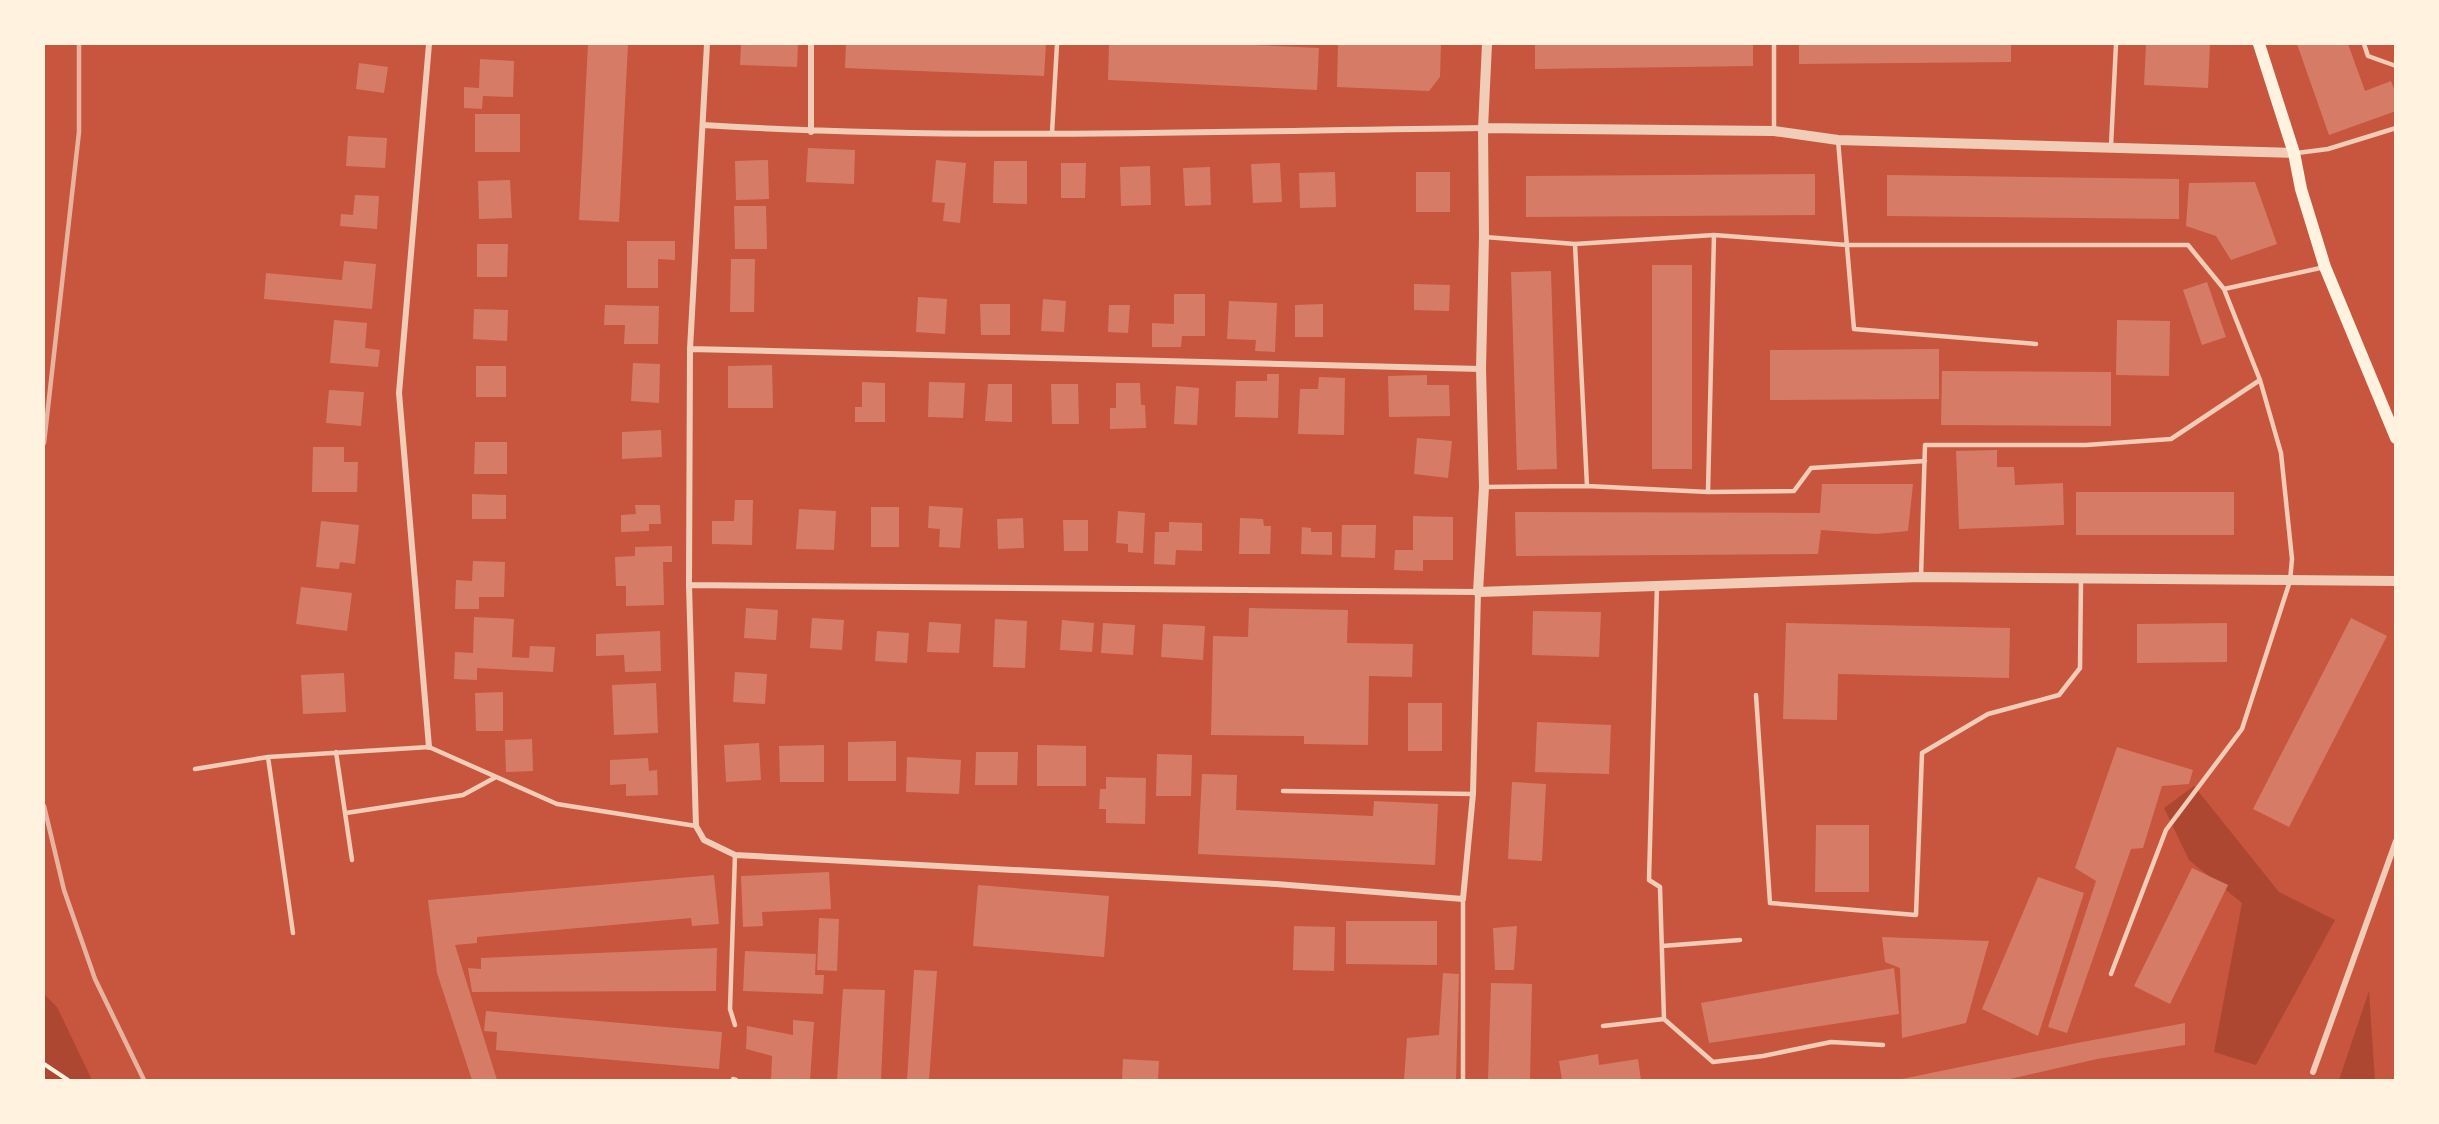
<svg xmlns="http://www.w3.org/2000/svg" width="2439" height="1124" font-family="'DM Sans',sans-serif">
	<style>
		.green { fill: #ae4732 }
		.building { fill: #d67c66 }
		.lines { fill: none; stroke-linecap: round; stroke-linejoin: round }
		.path { stroke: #fff3e0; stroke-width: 4 }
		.service { stroke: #f1ccb7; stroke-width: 4.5 }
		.minor { stroke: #f1ccb7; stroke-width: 6 }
		.tertiary { stroke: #f1ccb7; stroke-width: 10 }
		.secondary { stroke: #fff3e0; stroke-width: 12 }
		.rail { stroke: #e9b49f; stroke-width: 4.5 }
	</style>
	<rect width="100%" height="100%" fill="#c8553d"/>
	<!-- green -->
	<path class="green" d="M2194 786 2279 892 2335 920 2256 1065 2214 1052 2242 903 2189 860 2164 808Z
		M2369 991 2375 1080H2339Z
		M44 994 57 1007 92 1080H44Z"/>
	<!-- building -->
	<path class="building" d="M588 44H628L619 222 579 220Z
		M741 44H798L797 67 740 65Z
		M846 44H1046L1044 76 845 68Z
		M1109 44H1231L1319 48 1317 90 1108 80Z
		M1338 44H1441L1440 77 1429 91 1337 87Z
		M1535 44H1753V66L1535 69Z
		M1799 44H2011V62L1799 64Z
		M2146 44H2210L2208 88 2144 85Z
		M2297 44H2348L2365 91 2391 81 2396 94V111L2329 135Z
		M480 59 514 61 513 97 483 96 482 109 464 108V87L479 88Z
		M359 63 388 67 384 93 356 89Z
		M475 114H520V152H475Z
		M348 136 387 138 385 168 346 166Z
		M808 148 855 150 854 184 806 182Z
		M768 160 769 199 736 200 735 161Z
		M936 160 966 163 960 223 943 221 945 203 932 202Z
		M994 161H1027V204L993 203Z
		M1061 163H1086L1085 198H1061Z
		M1280 163 1282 202 1253 203 1251 164Z
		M1150 166 1151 205 1121 206 1120 167Z
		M1210 167 1211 205 1185 206 1183 168Z
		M1335 172 1336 207 1300 208 1299 173Z
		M1416 172H1450V212H1416Z
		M1815 174V215L1526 217V176Z
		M1887 175 2179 179V219L1887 216Z
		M510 180 512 218 479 219 478 181Z
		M2255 182 2277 244 2231 260 2216 236 2186 226 2189 183Z
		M355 195 379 196 377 229 340 226 341 214 353 215Z
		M734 206H766L767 249H735Z
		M627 241H675V260L658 259V288H627Z
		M477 244H508L507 277H477Z
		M731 259H755L754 312H730Z
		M344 261 376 264 372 309 264 299 266 273 342 280Z
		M1652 265H1692V469H1652Z
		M1551 271 1557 469 1517 470 1511 272Z
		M2207 282 2226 337 2202 345 2183 290Z
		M1414 284 1450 285 1449 311 1414 310Z
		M1174 294H1205V336H1182L1181 347H1152V323L1174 324Z
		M918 297 947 299 945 334 916 332Z
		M1043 299 1066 301 1064 332 1041 331Z
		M1229 301 1277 303 1275 352 1255 351 1256 340 1227 339Z
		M980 304H1010V335H981Z
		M1323 304V337H1295V305Z
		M605 305 659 306 658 344H624L625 325H604Z
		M1109 305H1130L1128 333 1108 332Z
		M474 309 508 310 507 341 473 339Z
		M334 320 367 323 365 348 380 350 378 367 330 363Z
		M2117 320 2170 321 2169 376 2116 375Z
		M1939 349V399L1770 400V350Z
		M633 363 660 364 659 403 631 401Z
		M772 365 773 408H728V366Z
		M476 366H506V397H476Z
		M1942 371 2111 372V426L1941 425Z
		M1267 374H1279L1278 418 1235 417 1236 381H1267Z
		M1427 375V385H1449L1450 416 1389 417 1388 376Z
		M1319 377 1345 378 1344 435 1298 434 1300 389H1318Z
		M862 382 885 383V422H855V407H862Z
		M929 382 965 383 963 418 928 417Z
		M1116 383H1140L1141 405H1145L1146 428 1110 429V408H1116Z
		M988 384H1012V422L985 421Z
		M1051 384H1078L1079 424H1052Z
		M1176 386 1199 388 1197 425 1174 424Z
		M329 390 364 392 361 426 326 423Z
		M661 430 662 457 622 459V432Z
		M1417 438 1452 441 1448 478 1414 474Z
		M475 442H507V474H474Z
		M313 447H344V462H358L357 492H312Z
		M1997 450V467H2014L2015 485 2063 483 2064 525 1959 529 1956 451Z
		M1822 484H1913L1908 531 1876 534 1821 530 1818 554 1516 556 1515 512 1820 513Z
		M2076 492H2234V535H2076Z
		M472 494 506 495V519H472Z
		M735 500H753L752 545 712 544V521H734Z
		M635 505H660L661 524H649V531L621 532V515L636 514Z
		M929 506 963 508 960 548 939 547 940 529 928 528Z
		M871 507H899V547H871Z
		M799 509 836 511 834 550 796 549Z
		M1118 511 1145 513 1143 553 1128 552V544L1116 543Z
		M1413 516 1453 517V560H1423V571L1394 570 1395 550H1413Z
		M1023 518 1024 548 998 549 997 519Z
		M1240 518 1263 519 1264 526H1271L1270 554H1239Z
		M1063 520H1088V551H1064Z
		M321 521 359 525 355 564 340 562 339 569 316 567Z
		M1169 522 1202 523V551L1176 550 1175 565 1154 564 1155 532H1169Z
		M1342 525H1376L1375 558 1341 557Z
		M1302 527 1311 528V532H1332V555L1301 554Z
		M672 546V562H663L664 605 626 606V586H616L615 557 635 556V547Z
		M473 561 505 562 504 597H479V609H455L456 580 472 581Z
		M301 587 352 593 347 631 296 624Z
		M746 608 778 610 776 640 744 638Z
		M1249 608 1348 610 1347 643 1413 644 1412 677 1369 676 1368 745 1304 744V736L1211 735 1213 636 1248 637Z
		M1533 611 1601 612 1599 657 1532 655Z
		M474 617 514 619 512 657 529 658 530 646 555 647 553 672 477 668V680L454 679 455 652 473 653Z
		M812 618 844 620 842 650 810 648Z
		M2351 618 2387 636 2289 827 2253 809Z
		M995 619 1027 621 1025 668 993 667Z
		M1062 620 1094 623 1092 652 1060 650Z
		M929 622 961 624 959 653 927 652Z
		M1103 623 1135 625 1133 655 1101 653Z
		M1786 623 2010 628 2009 678 1838 674 1837 720 1783 719Z
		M2227 623V662L2137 663V624Z
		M1163 624 1205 626 1203 660 1161 657Z
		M660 631 661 671 625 672 624 655 596 656V634Z
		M877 631 909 633 907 663 875 661Z
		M735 672 767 674 765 704 733 702Z
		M344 673 346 712 303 714 301 675Z
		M656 683 658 733 614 735 612 685Z
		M503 692V731H476L475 693Z
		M1408 703H1442V751H1408Z
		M1537 722 1611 725 1609 774 1535 772Z
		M532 739 533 771 506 772 505 740Z
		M896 741V781H848V742Z
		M759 743 761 780 726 782 724 745Z
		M824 745V782H780L779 746Z
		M1037 745 1086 746V786H1037Z
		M2117 747 2193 770 2189 784 2162 786 2143 848 2131 849 2067 1033 2048 1027 2096 881 2075 868Z
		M976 752H1018L1017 785H975Z
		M1157 754 1192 755 1191 796H1156Z
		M907 757 961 760 959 794 906 792Z
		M648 758 649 771 657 770 658 795 626 796V784L610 785V760Z
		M1202 774 1237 775 1236 810 1373 816 1374 801 1438 804 1435 865 1198 854Z
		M1106 777 1146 778 1145 824 1106 823V809H1099L1100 789H1106Z
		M1512 782 1546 784 1542 861 1508 859Z
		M1816 825H1869V892H1815Z
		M2192 868 2228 885 2170 1004 2134 986Z
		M829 872 831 909 762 912 763 926 743 927 741 876Z
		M714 875 719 924 692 926 691 918 477 937V943L455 945 497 1080H472L437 973 428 900Z
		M2038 877 2084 893 2038 1036 1982 1009Z
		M978 885 1109 896 1104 957 973 946Z
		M819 918 839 919 837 971 817 970Z
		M1346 921H1437V965L1346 964Z
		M1294 926 1335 927 1334 971 1293 970Z
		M1517 926 1514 970H1495L1493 928Z
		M1882 937 1989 941 1966 1023 1902 1038 1900 968 1885 962Z
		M717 948 716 991 472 992 468 968 481 969V958Z
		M745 951 816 954 815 975H824L823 994 743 991Z
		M1894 968 1899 1014 1709 1043 1701 1003Z
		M914 970 937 971 929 1080H907Z
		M1443 973 1459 974 1456 1080H1404L1407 1038 1439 1035Z
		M1491 983 1532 984 1530 1080H1488Z
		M843 989 885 990 881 1080H837Z
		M486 1011 722 1032 719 1069 496 1050 497 1032 484 1031Z
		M793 1020 814 1022 810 1080H771L772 1056 746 1049 747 1026 793 1035Z
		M2185 1023V1045L2097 1059 2006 1080H1897L2077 1043Z
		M1598 1054 1599 1065 1638 1059 1641 1080H1562L1559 1061Z
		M1123 1059 1159 1061 1158 1080H1122Z"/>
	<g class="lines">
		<!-- path -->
		<path class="path" d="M44 1064 68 1080"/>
		<!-- service -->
		<path class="service" d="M2364 44 2368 56 2396 66
			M1774 131V44
			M1052 133 1057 44
			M1838 140 1854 329 2036 344
			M2111 146 2116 44
			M2297 153 2328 149 2396 128
			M1485 237 1575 244 1714 235 1847 245H2188L2224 289 2325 267
			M1575 244 1587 486
			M1484 487 1587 486 1708 492 1794 491 1811 468 1925 461
			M1708 492 1714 235
			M1921 577 1925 445H2086L2171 439 2260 380 2224 289
			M1756 695 1770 903 1916 915 1922 753 1988 714 2059 695 2080 668 2081 579
			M336 752 352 860
			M268 757 293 933
			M195 769 268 757 429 747 557 804 696 826
			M1283 791 1473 794
			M346 813 463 795 496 777
			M735 855 730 1009 735 1025
			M1463 899V1080
			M1662 946 1740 940
			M2111 974 2166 830 2242 729 2290 581 2292 559 2281 453 2260 380
			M1664 1019 1713 1062 1763 1056 1831 1042 1883 1045
			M1603 1026 1664 1019 1660 887 1649 880 1657 585
			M733 1079 736 1080"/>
		<!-- minor -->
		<path class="minor" d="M811 44V132
			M703 125C962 141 1223 131 1483 128
			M690 349 1481 369
			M689 585 1478 592 1473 794 1463 899 1276 884 735 855 704 840 696 826 689 585 690 349 707 44
			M429 747 399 393 429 44
			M2313 1072 2396 841"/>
		<!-- tertiary -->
		<path class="tertiary" d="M1487 44 1483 128 1484 237 1481 369 1484 487 1478 592 1921 577 2396 581
			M1483 128 1774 131 1838 140 2294 153"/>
		<!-- secondary -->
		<path class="secondary" d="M2259 44 2294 153 2301 189 2325 267 2396 438"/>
		<!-- rail -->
		<path class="rail" d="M44 443 79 132V44
			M44 806 64 890 95 979 144 1080"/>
	</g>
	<!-- border -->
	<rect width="2439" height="1124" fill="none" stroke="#fff3e0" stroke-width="90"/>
</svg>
